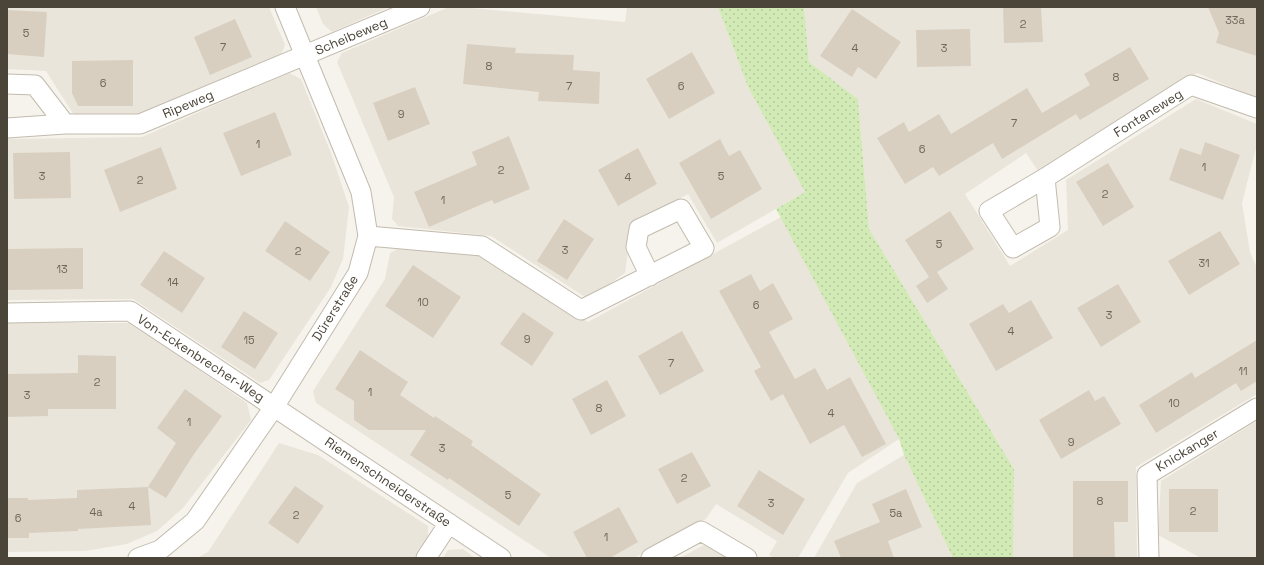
<svg xmlns="http://www.w3.org/2000/svg" width="1264" height="565" font-family="'Space Grotesk',sans-serif">
	<style>
		.residential { fill: #eae5da }
		.grass { fill: url(#grass-dots) }
		.building { fill: #d8cfc1 }
		.lines { fill: none; stroke-linecap: round; stroke-linejoin: round }
		.minor-casing { stroke: #c2bbae; stroke-width: 21 }
		.minor { stroke: #fff; stroke-width: 19 }
		.labels { text-anchor: middle; dominant-baseline: central; stroke-width: 3; stroke-linejoin: round; paint-order: stroke }
		.number-label { font-size: 11px; fill: #6e675b }
		.street-label { font-size: 13px; fill: #4b4439; stroke: #fff }
	</style>
	<defs>
		<pattern id="grass-dots" width="8" height="8" patternUnits="userSpaceOnUse"><rect width="8" height="8" fill="#d2eab5"/><path d="M2 2h.1M6 6h.1" fill="none" stroke="#b6ca9c" stroke-width="1.8" stroke-linecap="round"/></pattern>
	</defs>
	<rect width="100%" height="100%" fill="#f6f3ec"/>
	<!-- residential -->
	<path class="residential" d="M7 7H269L285 45 281 55 140 115H74L46 71 7 69Z
		M316 7H389L332 32 323 24Z
		M449 7H461L625 22 627 7H718L748 87 805 192 717 243 688 194 632 224 625 273 588 299 491 236 398 226 392 219 394 197 337 62 342 53Z
		M804 7H1257V98L1197 73 1038 171 1026 153 965 194 1010 266 1068 230 1066 180 1196 99 1257 124V144L1242 203 1250 252 1257 268V394L1136 467 1137 558H1013L1014 469 869 229 858 99 809 62Z
		M289 73 301 79 331 153 349 207 343 259 331 287 269 380 260 383 133 299 7 300V139L142 137Z
		M781 217 899 439 848 473 798 558H774L769 555 777 541 716 504 706 519 634 558H551L316 403 313 391 385 279 390 253 399 248 484 254 588 322Z
		M7 323H131L247 403 251 420 183 508 157 531 127 544 85 551 7 552Z
		M1257 421V558H1201L1158 535 1161 481Z
		M279 443 318 455 428 526V537L415 558H197L208 552Z
		M904 455 953 558H814L857 483Z
		M706 544 730 558H680Z
		M463 549 475 558H443L448 550Z"/>
	<!-- grass -->
	<path class="grass" d="M718 7H804L809 62 858 99 869 229 1014 469 1013 558H953L904 455 899 439 776 209 805 192 748 87Z"/>
	<!-- building -->
	<path class="building" d="M1003 7H1041L1043 42 1004 43Z
		M1208 7H1257V56L1216 43 1219 33Z
		M852 9 901 42 876 79 858 67 852 77 820 56Z
		M7 10 47 12 44 57 7 54Z
		M235 19 252 57 210 75 194 37Z
		M970 29 971 66 917 67 916 30Z
		M467 44 516 48 515 53 574 55 573 70 600 72 599 104 538 101 539 92 463 84Z
		M1130 47 1149 79 1080 120 1076 114 1002 159 993 143 939 176 933 167 905 184 877 138 904 122 909 132 939 114 951 134 1027 88 1042 113 1090 85 1084 74Z
		M692 52 715 93 669 119 646 79Z
		M133 60V106H78L72 93V61Z
		M415 87 430 124 388 141 373 103Z
		M275 112 292 155 241 176 223 133Z
		M509 136 530 189 494 204 492 200 429 227 414 192 477 165 472 152Z
		M720 139 729 156 740 150 762 189 711 219 679 163Z
		M1205 142 1240 155 1223 200 1169 180 1180 148 1201 155Z
		M161 147 177 189 120 212 104 170Z
		M638 148 657 184 618 206 598 170Z
		M70 152 71 198 14 199 13 153Z
		M1108 163 1134 207 1103 226 1076 182Z
		M950 211 974 249 937 272 948 289 927 303 916 286 929 277 905 240Z
		M564 219 594 239 567 280 537 261Z
		M285 221 330 252 310 281 265 251Z
		M1220 231 1240 264 1189 295 1168 261Z
		M83 248V289L7 290V249Z
		M164 251 205 278 182 313 140 285Z
		M413 265 461 297 433 338 385 306Z
		M751 274 760 291 773 283 793 319 769 332 795 379 815 368 827 390 850 377 886 444 862 457 844 425 810 444 783 394 771 401 754 371 761 367 719 291Z
		M1118 284 1141 322 1101 347 1077 308Z
		M1031 300 1053 338 996 371 969 324 1003 304 1009 313Z
		M244 311 278 333 255 369 221 347Z
		M523 312 554 333 532 366 500 344Z
		M682 331 704 371 660 395 638 356Z
		M1257 340V381L1241 391 1236 383 1156 433 1139 405 1192 372 1195 378Z
		M360 350 408 382 400 395 434 418 435 416 473 441 471 445 541 494 519 526 449 478 448 480 410 455 426 430H369L354 420V401L335 389Z
		M78 355 116 356V409H48V416L7 417V374L78 373Z
		M607 380 626 416 591 435 572 399Z
		M185 389 222 416 194 454 166 498 148 487 176 443 157 428Z
		M1089 390 1095 401 1104 396 1121 424 1061 459 1039 420Z
		M692 452 711 486 677 504 658 469Z
		M759 470 805 499 783 535 737 506Z
		M1073 481H1128V522H1114L1115 558H1073Z
		M295 486 324 506 298 544 268 523Z
		M148 487 151 525 78 529V531L29 533V538H7V498H28V500L77 498V490Z
		M906 489 922 527 888 541 894 558H841L834 541 880 522 872 504Z
		M1169 489H1218V532H1169Z
		M619 507 638 542 610 558H587L573 532Z"/>
	<g class="lines">
		<defs>
			<path id="minor" d="M7 84 35 85 65 124
				M7 128 65 124H140L420 7
				M1045 178 1050 227 1013 248 989 211 1045 178 1191 85 1257 108
				M368 236 482 246 581 310 704 248 681 209 639 229 636 247 650 276
				M7 313 130 311 501 558
				M138 558 160 550 195 521 274 407 358 273 368 236 361 192 285 7
				M426 558 449 523
				M651 558 701 531 747 558
				M1149 558 1147 475 1257 408"/>
		</defs>
		<!-- minor casing -->
		<use href="#minor" class="minor-casing"/>
		<!-- minor -->
		<use href="#minor" class="minor"/>
	</g>
	<g class="labels">
		<!-- number labels -->
		<g class="number-label">
			<text x="1235" y="20">33a</text>
			<text x="1023" y="24">2</text>
			<text x="26" y="33">5</text>
			<text x="223" y="47">7</text>
			<text x="855" y="48">4</text>
			<text x="944" y="48">3</text>
			<text x="489" y="66">8</text>
			<text x="1116" y="77">8</text>
			<text x="103" y="83">6</text>
			<text x="569" y="86">7</text>
			<text x="681" y="86">6</text>
			<text x="401" y="114">9</text>
			<text x="1014" y="123">7</text>
			<text x="258" y="144">1</text>
			<text x="922" y="149">6</text>
			<text x="1204" y="167">1</text>
			<text x="501" y="170">2</text>
			<text x="42" y="176">3</text>
			<text x="721" y="176">5</text>
			<text x="628" y="177">4</text>
			<text x="140" y="180">2</text>
			<text x="1105" y="194">2</text>
			<text x="443" y="200">1</text>
			<text x="939" y="244">5</text>
			<text x="565" y="250">3</text>
			<text x="298" y="251">2</text>
			<text x="1204" y="263">31</text>
			<text x="62" y="269">13</text>
			<text x="173" y="282">14</text>
			<text x="423" y="302">10</text>
			<text x="756" y="305">6</text>
			<text x="1109" y="315">3</text>
			<text x="1011" y="331">4</text>
			<text x="527" y="339">9</text>
			<text x="249" y="340">15</text>
			<text x="671" y="363">7</text>
			<text x="1243" y="371">11</text>
			<text x="97" y="382">2</text>
			<text x="370" y="392">1</text>
			<text x="27" y="395">3</text>
			<text x="1174" y="403">10</text>
			<text x="599" y="408">8</text>
			<text x="831" y="413">4</text>
			<text x="189" y="422">1</text>
			<text x="1071" y="442">9</text>
			<text x="442" y="448">3</text>
			<text x="684" y="478">2</text>
			<text x="508" y="495">5</text>
			<text x="1100" y="501">8</text>
			<text x="771" y="503">3</text>
			<text x="132" y="506">4</text>
			<text x="1193" y="511">2</text>
			<text x="96" y="512">4a</text>
			<text x="896" y="513">5a</text>
			<text x="296" y="515">2</text>
			<text x="18" y="518">6</text>
			<text x="606" y="537">1</text>
		</g>
		<!-- street labels -->
		<g class="street-label">
			<text transform="translate(351 36) rotate(-23)">Scheibeweg</text>
			<text transform="translate(188 104) rotate(-23)">Ripeweg</text>
			<text transform="translate(1148 113) rotate(-32)">Fontaneweg</text>
			<text transform="translate(335 308) rotate(-58)">Dürerstraße</text>
			<text transform="translate(201 358) rotate(33)">Von-Eckenbrecher-Weg</text>
			<text transform="translate(1187 450) rotate(-31)">Knickanger</text>
			<text transform="translate(388 482) rotate(34)">Riemenschneiderstraße</text>
		</g>
	</g>
	<!-- border -->
	<rect width="1264" height="565" fill="none" stroke="#4b4439" stroke-width="16"/>
</svg>
